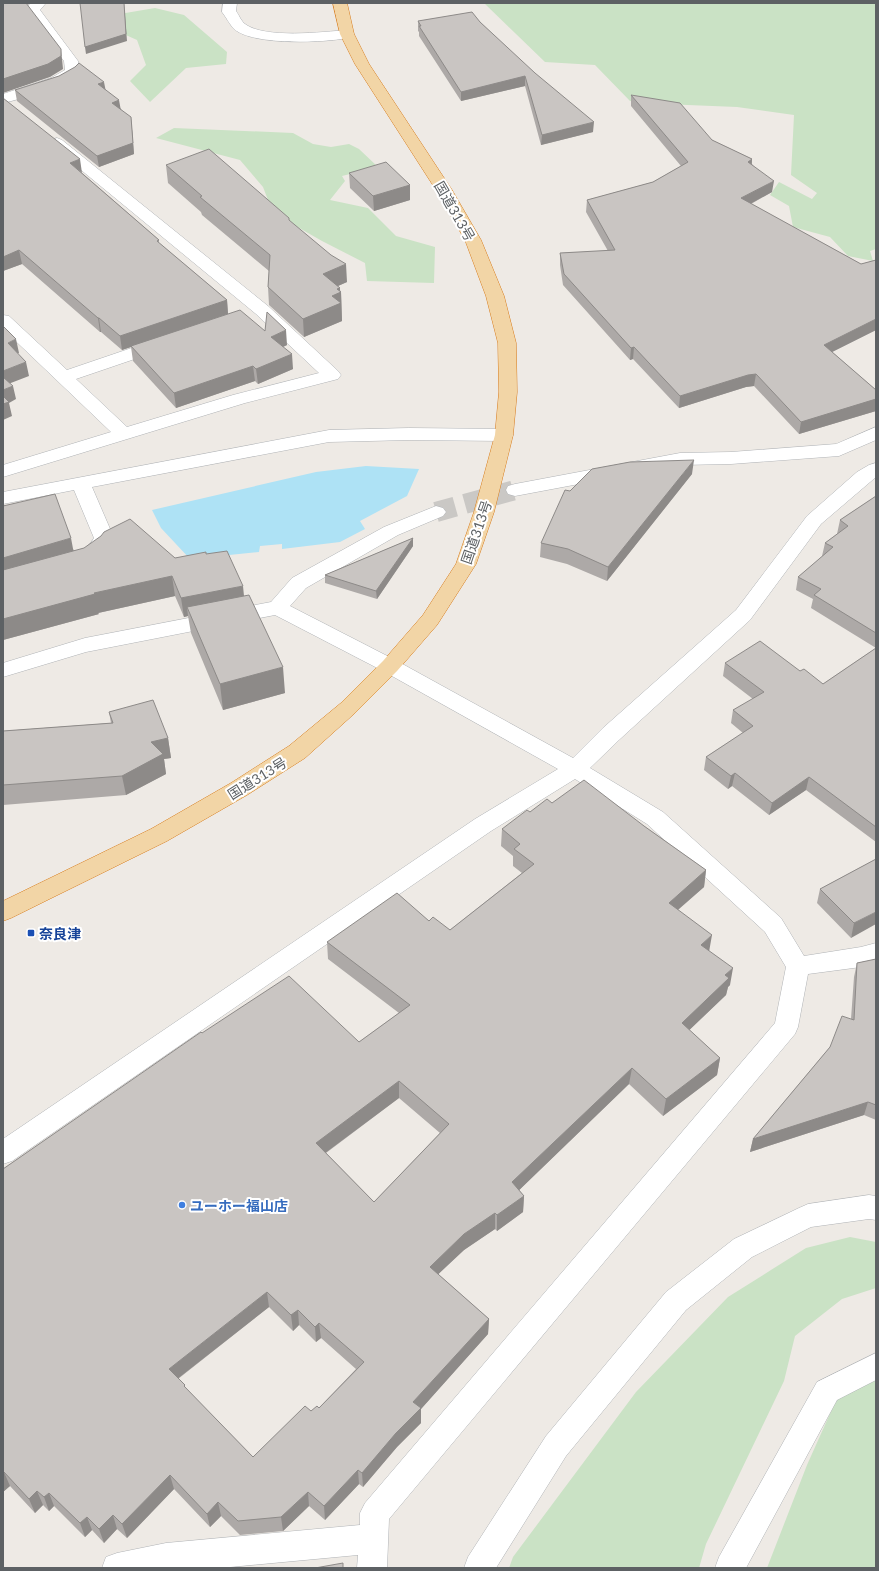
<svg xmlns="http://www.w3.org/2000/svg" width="879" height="1571" font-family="Lato,'Noto Sans JP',sans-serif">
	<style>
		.green { fill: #cae2c5 }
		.water { fill: #aee2f5 }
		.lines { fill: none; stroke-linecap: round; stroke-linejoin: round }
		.minor-tunnel { stroke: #cac8c5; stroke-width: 20; stroke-dasharray: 20 10; stroke-linecap: butt }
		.minor-casing { stroke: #b0b3b6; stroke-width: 1 }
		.tertiary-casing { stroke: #b0b3b6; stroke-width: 1 }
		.trunk-casing { stroke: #d77c1c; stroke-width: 1 }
		.minor { fill: #fff; fill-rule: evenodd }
		.tertiary { fill: #fff; fill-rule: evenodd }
		.trunk { fill: #f2d5a6; fill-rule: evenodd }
		.wall { fill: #ada9a7; fill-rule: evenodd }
		.shaded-wall { fill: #8d8a88 }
		.building { fill: #c9c5c2; stroke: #8d8a88; fill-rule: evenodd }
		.transit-dot { fill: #1a4fb4; stroke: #fff; stroke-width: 1.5 }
		.shop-dot { fill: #3f7fe0; stroke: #fff; stroke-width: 1.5 }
		.labels { text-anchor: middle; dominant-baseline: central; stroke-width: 4; stroke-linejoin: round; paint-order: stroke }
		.street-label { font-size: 14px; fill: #5d6164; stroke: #fff }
		.transit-label { font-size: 14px; font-weight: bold; fill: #164399; stroke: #fff; text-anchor: start }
		.shop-label { font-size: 14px; font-weight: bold; fill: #366cbe; stroke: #fff; text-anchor: start }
	</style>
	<rect width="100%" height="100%" fill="#eeeae5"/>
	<!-- green -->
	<path class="green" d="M484 3H876V249L870 251 873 261 848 256 830 237 793 227 789 206 770 195 779 182 812 199 817 193 791 175 794 115 737 107 663 104 630 101 595 65 545 62Z
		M155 8 184 15 227 52 226 64 186 68 150 102 130 81 146 65 137 40 90 19Z
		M174 128 293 133 313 144 331 147 349 144 359 149 378 167 342 176 345 181 330 200 368 208 396 236 435 247 434 283 367 281 365 263 322 241 273 213 263 187 240 160 156 138Z
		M850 1237 876 1242V1288L842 1299 795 1336 784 1381 706 1544 699 1568H509L513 1557 636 1392 728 1297 806 1248Z
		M876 1379V1568H767L807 1465 837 1398Z"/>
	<!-- water -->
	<path class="water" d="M366 466 419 469 407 496 360 521 365 529 340 542 282 549V544L260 546 259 552 190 559 161 528 152 510 316 472Z"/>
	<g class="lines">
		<!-- minor-tunnel -->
		<path class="minor-tunnel" d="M436 512 515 490"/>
		<defs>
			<path id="minor" d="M31 3H46L40 10 78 61 80 72C72 84 18 100 3 103V94L51 78 65 70 64 61 25 9Z
				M223 3H237L236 11C239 15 241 21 245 24 265 39 323 32 347 30L352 31 354 34 352 37C328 43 253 46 234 29 230 25 226 17 222 12Z
				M57 138 62 140 268 306 338 371 341 375 338 379 245 403 3 477V465L111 432 3 329V315L9 316 67 370 155 340 161 339 167 340 170 344 167 348 76 379 127 427 233 395 319 373 256 314 52 146 49 143 52 140Z
				M876 427V440L839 456 731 464 680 465 515 496 508 494 506 490 508 486 515 484 680 453 731 452 836 444Z
				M409 428 504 429 511 431 513 435 511 439 504 441 409 440 329 442 92 487 114 538C106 551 98 566 80 562L77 557C82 549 90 546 94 538L74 490 3 504V492L329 430Z
				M876 463V477L821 524 750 620 619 740 590 768 663 812 781 918 804 956 861 947 876 943V962L861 967 808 974 798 1027 795 1034 389 1519 387 1568H357L358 1555 220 1568H102L106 1557 117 1553 166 1543 360 1525V1513L365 1503 775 1023 786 967 765 932 647 824 575 779 491 831 12 1161 3 1164V1139L475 819 558 769 383 671 275 615 86 652 3 677V663L85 638 271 602 292 578 384 527 436 506 443 508 446 512 443 516 398 535 306 588 290 606 397 661 573 758 603 728 736 610 807 516 857 472 869 465Z
				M876 1353V1380L837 1400 746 1568H715L719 1557 817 1382Z"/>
			<path id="tertiary" d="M869 1195 876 1196V1220L869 1219 811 1227 752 1257 686 1310 566 1456 496 1568H464L468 1557 546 1436 666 1292 734 1239 799 1208 808 1204Z"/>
			<path id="trunk" d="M333 3H347L354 34 369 64 452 190 481 240 504 296 516 343 517 392 513 435 494 512 476 564 437 625 397 671 355 713 305 758 247 795 167 841 11 918 3 921V901L151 829 231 783 289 746 341 703 383 661 423 615 456 564 474 512 495 435 499 392 498 343 486 296 465 240 436 190 355 64 340 34Z"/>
		</defs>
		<!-- minor casing -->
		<use href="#minor" class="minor-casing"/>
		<!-- tertiary casing -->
		<use href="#tertiary" class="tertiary-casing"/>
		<!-- trunk casing -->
		<use href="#trunk" class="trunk-casing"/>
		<!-- minor -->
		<use href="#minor" class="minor"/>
		<!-- tertiary -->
		<use href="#tertiary" class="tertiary"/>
		<!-- trunk -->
		<use href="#trunk" class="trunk"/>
	</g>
	<!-- wall -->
	<path class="wall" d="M418 21 480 22 593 132 541 145 525 86 461 101 419 36V32L418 31Z
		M105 89 121 109 132 128 134 154 99 167 17 101 15 90Z
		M631 95 712 140 752 159V164L772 192 751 204 861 264 876 260V330L832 352 876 390V411L799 434 754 386 746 387 679 408 633 359 630 360 563 285 560 265V253L608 251 586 212 587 200 653 182 681 166 631 106Z
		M3 98 82 173 159 240V243L227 300 228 314 265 331 287 345 283 347 293 369 258 384 255 381 176 408 133 361 131 347 122 350 101 332H100L22 264 3 271Z
		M166 165 289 220 347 282 338 286 341 292 342 321 304 337 269 305 268 287 269 271 202 215 201 212 168 183Z
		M349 173 410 185V200L374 211 350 188Z
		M692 474 607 581 567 564 540 557 541 543 570 491Z
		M876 496V648L811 608 813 599 796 590 798 577 823 556H822L825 543 837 534 840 520Z
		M3 506 74 550 175 558 206 554 244 596 285 693 223 710 191 633 188 616 184 617 175 596 98 613 99 614 3 640Z
		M413 538V546L377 599 325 583V575Z
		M876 648V842L806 790 769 815 732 786 728 789 704 770 706 757 743 733 731 723 733 710 753 699 723 676 725 663 800 671 823 684Z
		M109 712 168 738 171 758 164 759 166 774 126 795 3 805V731L111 723Z
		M552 803 644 826 706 870 704 887 678 910 709 951 730 985 728 987 726 995 689 1030 720 1058 717 1075 663 1116 629 1084 519 1190 524 1196 523 1212 497 1231 495 1229 464 1250 438 1274 489 1319 488 1334 421 1409V1423L397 1447 363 1487 359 1484 325 1520 309 1506 283 1531 240 1535 221 1516 210 1527 174 1489 127 1538 117 1529 104 1543 92 1530 85 1537 54 1506 49 1511 43 1505 35 1513 10 1486 3 1492V1169L202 1033 359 1042 399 1013 328 959 327 942 429 921 450 930 522 873 513 866V856L501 846 502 829 530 812ZM399 1098 440 1133 374 1202 326 1153ZM269 1307 293 1331 299 1325 316 1342 321 1338 356 1369 319 1408 311 1411 253 1457 185 1388 178 1379Z
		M876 859 851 938 817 903 820 889Z
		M876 959V1120L864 1115 750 1152 753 1139 830 1047 851 1019 854 977 857 963Z"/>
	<!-- shaded-wall -->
	<path class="shaded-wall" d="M124 3 127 41 86 54 85 47Z
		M61 49 63 69 50 77 3 93V79Z
		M525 76V86L461 101V92Z
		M104 82 106 92 98 84Z
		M119 100 121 111 112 103Z
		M131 117 134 154 99 167 97 156Z
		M594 122 593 132 541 145 542 135Z
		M80 159 82 173 70 163Z
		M752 159 751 171 748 162Z
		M774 181 772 192 739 210 741 198Z
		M410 185V200L374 211 373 196Z
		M19 250 22 264 3 271V257Z
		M346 264 347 282 324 292 323 274Z
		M340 288V292H341L342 321 304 337 303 319 332 296 337 289Z
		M227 300 228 314 122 350 120 336Z
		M98 318H99L101 332H100Z
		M876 319V330L822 357 824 345Z
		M286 330 287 345 272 352 271 337Z
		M16 339 19 353 10 357 8 343Z
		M634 347 633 359 630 360 631 348Z
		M292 354 293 369 258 384 256 369Z
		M26 362 29 376 3 386V371Z
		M253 366 255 381 176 408 174 393Z
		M756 374 754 386 746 387 679 408 680 396 748 375Z
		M13 386 16 399 9 403 12 416 3 420V390Z
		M876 394V411L799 434 801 422Z
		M694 460 692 474 607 581 608 567Z
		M71 538 74 554 3 574V558Z
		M413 538V546L377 599 376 591Z
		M172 576 175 596 98 613 99 614 3 640V619L94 593Z
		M243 586 245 606 187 607 188 616 184 617 181 598Z
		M283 667 285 693 223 710 220 684Z
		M168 738 171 758 164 759 166 774 126 795 122 776 151 742Z
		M735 773 732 786 728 789 731 776Z
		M809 777 806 790 769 815 772 803Z
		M706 870 704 887 666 920 669 903Z
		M876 912V924L851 938 854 923Z
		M712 935 709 952 701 945Z
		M733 968 730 985 728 987 726 995 679 1040 682 1023 725 975Z
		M720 1058 717 1075 663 1116 666 1099Z
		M632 1068 629 1084 511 1198 512 1182Z
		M399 1081V1098L317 1159 316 1143Z
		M868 1102 864 1115 750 1152 753 1139Z
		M524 1196 523 1212 497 1231V1215Z
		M495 1213V1229L464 1250 430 1282V1267L464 1234Z
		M267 1292 269 1307 172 1383 169 1369Z
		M298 1310 299 1325 293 1331 291 1315Z
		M489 1319 488 1334 421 1409V1423L397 1447 363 1487 362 1473 413 1402Z
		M319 1323 321 1338 316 1342 315 1327Z
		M358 1470 359 1484 325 1520 324 1506Z
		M3 1472H4L10 1486 3 1492Z
		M170 1475 174 1489 127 1538 122 1524Z
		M37 1491 43 1505 35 1513 29 1499Z
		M308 1492 309 1506 283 1531 281 1517Z
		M49 1493 54 1506 49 1511 44 1497Z
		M218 1502 221 1516 210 1527 207 1514Z
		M113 1515 117 1529 104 1543 99 1529Z
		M87 1517 92 1530 85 1537 80 1523Z"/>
	<!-- building -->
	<path class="building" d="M3 3H26L61 49V56L48 64 3 79Z
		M80 3H124L126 34 85 47Z
		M472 12 480 22 535 73 594 122 542 135 525 76 461 92 419 26H421L418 21Z
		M79 63 104 82 98 84 119 100 112 103 131 117 133 143 97 156 15 90 59 76 75 67Z
		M631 95 680 103 712 140 752 159 748 162 774 181 741 198 861 264 876 260V319L824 345 876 390V399L801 422 756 374 748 375 680 396 634 347 631 348 564 274 560 253 615 250 587 200 653 182 688 162Z
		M3 98 80 159 70 163 159 240 157 241 227 300 120 336 99 318H98L19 250 3 257Z
		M209 149 289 218V220L331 255 346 264 323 274 340 288 337 289 341 292 332 296 341 303 303 319 268 287 270 255 200 197 202 196 166 165Z
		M386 162 410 185 373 196 349 173Z
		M240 310 265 331 267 312 286 330 271 337 292 354 256 369 253 366 174 393 131 346Z
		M3 326 16 339 8 343 26 362 3 371Z
		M3 377 13 386 3 390Z
		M3 396 9 402 3 404Z
		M694 460 608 567 568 549 541 543 565 490 570 491 592 469 630 462Z
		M55 494 71 538 3 558V506Z
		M876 496V633L814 595 821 589 798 577 833 547 825 543 848 526 840 520Z
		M130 519 175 558 206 552V554L227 551 243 586 181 598 172 576 94 593 95 594 3 619V570L84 548 101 536 104 532Z
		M413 538 376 591 325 575Z
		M249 595 283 667 220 684 187 607Z
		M760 641 800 671 804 669 823 684 876 648V827L809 777 772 803 735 773 731 776 706 757 753 726 733 710 764 692 725 663Z
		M153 700 168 738 151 742 163 754 122 776 3 785V731L113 723 109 712Z
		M584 780 644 826 706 870 669 903 712 935 701 945 733 968 725 975 729 978 682 1023 720 1058 666 1099 632 1068 512 1182 524 1196 497 1215 495 1213 464 1234 430 1267 489 1319 413 1402 421 1408 396 1433 362 1473 358 1470 324 1506 308 1492 281 1517 238 1521 218 1502 207 1514 170 1475 122 1524 113 1515 99 1529 87 1517 80 1523 49 1493 44 1497 37 1491 29 1499 4 1472H3V1169L201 1032 202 1033 289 976 359 1042 410 1005 327 942 397 893 429 921 433 917 450 930 534 864 514 849 520 844 502 829 527 810 530 812 547 799 552 803ZM399 1081 449 1124 374 1202 316 1143ZM267 1292 291 1315 298 1310 315 1327 319 1323 364 1362 319 1408 317 1406 311 1411 305 1406 253 1457 184 1386 185 1385 169 1369Z
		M876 859V912L854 923 820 889Z
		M876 959V1105L868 1102 753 1139 830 1047 842 1016 854 1020 857 963Z
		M343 1563V1568H315Z"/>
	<!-- markers -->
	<rect class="transit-dot" x="27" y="929" width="8" height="8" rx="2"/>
	<circle class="shop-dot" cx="182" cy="1205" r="4"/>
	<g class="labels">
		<!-- street labels -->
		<g class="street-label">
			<text transform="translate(455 211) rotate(60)">国道313号</text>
			<text transform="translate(476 532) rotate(-71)">国道313号</text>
			<text transform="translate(257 778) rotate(-32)">国道313号</text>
		</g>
		<!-- transit labels -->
		<g class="transit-label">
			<text x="39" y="933">奈良津</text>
		</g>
		<!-- shop labels -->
		<g class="shop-label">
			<text x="190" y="1205">ユーホー福山店</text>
		</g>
	</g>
	<!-- border -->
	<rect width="879" height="1571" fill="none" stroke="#5d6164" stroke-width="8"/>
</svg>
